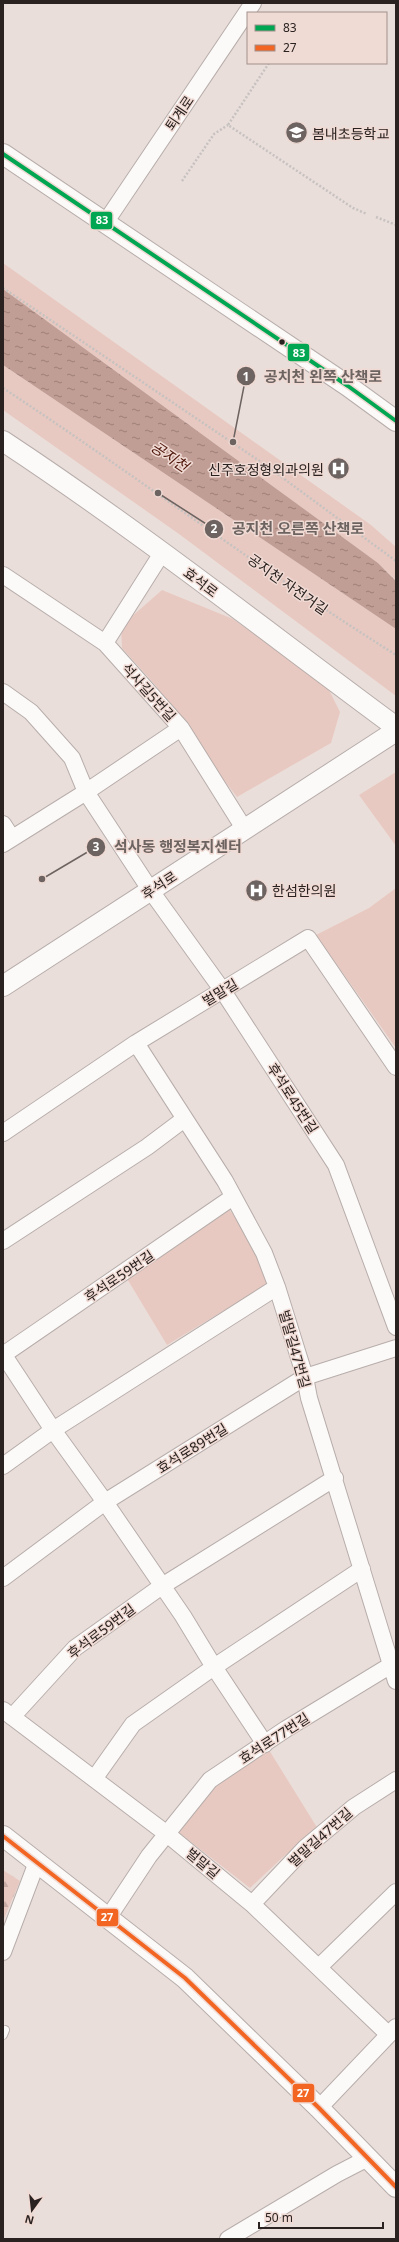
<svg xmlns="http://www.w3.org/2000/svg" width="399" height="2242" font-family="'Noto Sans','Noto Sans KR',sans-serif">
	<style>
		.forest { fill: url(#forest-firs) }
		.park { fill: #e8c9c1 }
		.water { fill: url(#water-ripples) }
		.lines { fill: none; stroke-linecap: round; stroke-linejoin: round }
		.service-casing { stroke: #b7aeab; stroke-width: 10 }
		.minor-casing { stroke: #b7aeab; stroke-width: 18 }
		.tertiary-casing { stroke: #b7aeab; stroke-width: 22 }
		.path { stroke: #c6c2c0; stroke-width: 2.5; stroke-dasharray: 2 2; stroke-linecap: butt }
		.service { stroke: #fcfaf9; stroke-width: 8 }
		.minor { stroke: #fcfaf9; stroke-width: 16 }
		.tertiary { stroke: #fcfaf9; stroke-width: 20 }
		.bus-1-casing { stroke: #f0dad4; stroke-width: 7 }
		.bus-2-casing { stroke: #f0dad4; stroke-width: 7 }
		.bus-1 { stroke: #00a651; stroke-width: 4 }
		.bus-2 { stroke: #f26522; stroke-width: 4 }
		.bus-dot { fill: #2a2220; stroke: #f0dad4; stroke-width: 1.5 }
		.labels { text-anchor: middle; dominant-baseline: central; stroke-width: 3; stroke-linejoin: round; paint-order: stroke }
		.street-label { font-size: 14px; fill: #2a2220; stroke: #f0dad4 }
		.poi-label { font-size: 14px; fill: #2a2220; stroke: #f0dad4; text-anchor: start }
		.water-label { font-size: 15px; font-style: italic; fill: #4e1509; stroke: #f0dad4 }
		.leader { fill: none; stroke: #6d6461; stroke-width: 1.5 }
		.callout-dot { fill: #6d6461; stroke: #f0dad4; stroke-width: 1.5 }
		.mark-label { font-size: 12px; text-anchor: middle; font-weight: bold; fill: #fff }
		.callout-label { font-size: 15px; text-anchor: middle; font-weight: bold; fill: #6d6461; stroke: #f0dad4; stroke-width: 3; stroke-linejoin: round; paint-order: stroke }
		.line-badge { stroke: #f0dad4; stroke-width: 1.5 }
		.badge-label { font-size: 11px; text-anchor: middle; font-weight: bold; fill: #fff }
	</style>
	<defs>
		<pattern id="forest-firs" width="22" height="20" patternUnits="userSpaceOnUse"><rect width="22" height="20" fill="#e8c9c1"/><path d="M5 1l3.5 6h-7zM16 11l3.5 6h-7z" fill="#c7aca6"/></pattern>
		<pattern id="water-ripples" width="26" height="14" patternUnits="userSpaceOnUse"><rect width="26" height="14" fill="#c19e95"/><path d="M2 4q2-2 4 0t4 0M15 11q2-2 4 0t4 0" fill="none" stroke="#9d8079"/></pattern>
	</defs>
	<rect width="100%" height="100%" fill="#eadeda"/>
	<!-- forest -->
	<path class="forest" d="M3 1870 20 1881 3 1921Z"/>
	<!-- park -->
	<path class="park" d="M3 263 371 525 396 547V580L378 563 3 289Z
		M3 365 396 629V696L179 534 3 410Z
		M162 590 233 619 327 686 340 712 331 743 237 797 176 718 157 687 122 648 121 626Z
		M396 772V846L359 795Z
		M396 888V1048L316 935 369 908Z
		M229 1209 255 1247 269 1283 167 1345 126 1277Z
		M269 1750 318 1829 283 1857 250 1888 173 1828 222 1773Z"/>
	<!-- water -->
	<path class="water" d="M3 289 378 563 396 581V629L3 365Z"/>
	<g class="lines">
		<defs>
			<path id="service" d="M3 2035 5 2030"/>
			<path id="minor" d="M105 223 253 3
				M3 575 105 643 181 728 245 830
				M105 643 162 553
				M3 692 31 712 72 758 86 792 151 891 223 991 336 1165 396 1327
				M3 824 12 838
				M3 844 86 792 181 728
				M136 1043 225 1181 264 1253 277 1287 305 1377 309 1398 396 1681
				M3 1133 136 1043 308 938 396 1067
				M3 1241 147 1147 183 1120
				M3 1354 53 1430 105 1502 183 1616 214 1667 265 1744
				M3 1355 233 1197
				M3 1466 53 1430 277 1287
				M3 1578 105 1502 305 1377 396 1348
				M3 1710 167 1834 252 1904 388 2034
				M12 1717 75 1648 162 1586 335 1478
				M94 1779 133 1724 214 1667 362 1569
				M252 1904 305 1848 354 1807 396 1780
				M108 1918 149 1856 210 1780 286 1729 396 1662
				M3 1952 37 1862
				M319 1967 396 1892
				M319 2108 396 2027
				M228 2239 337 2174 368 2158"/>
			<path id="tertiary" d="M3 154 348 386 396 421
				M3 441C138 530 266 631 396 727
				M3 986 396 731
				M3 1836 185 1978 319 2108 396 2187"/>
		</defs>
		<!-- service casing -->
		<use href="#service" class="service-casing"/>
		<!-- minor casing -->
		<use href="#minor" class="minor-casing"/>
		<!-- tertiary casing -->
		<use href="#tertiary" class="tertiary-casing"/>
		<!-- path -->
		<path class="path" d="M269 63 228 125 353 208 367 214
			M182 181 214 134 228 125
			M376 217 396 225
			M3 288 261 462 396 561
			M3 388C135 475 262 571 396 655"/>
		<!-- service -->
		<use href="#service" class="service"/>
		<!-- minor -->
		<use href="#minor" class="minor"/>
		<!-- tertiary -->
		<use href="#tertiary" class="tertiary"/>
		<defs>
			<path id="bus-1" d="M3 154 348 386 396 421"/>
			<path id="bus-2" d="M3 1836 185 1978 319 2108 396 2187"/>
		</defs>
		<!-- bus-1 casing -->
		<use href="#bus-1" class="bus-1-casing"/>
		<!-- bus-2 casing -->
		<use href="#bus-2" class="bus-2-casing"/>
		<!-- bus-1 -->
		<use href="#bus-1" class="bus-1"/>
		<!-- bus-2 -->
		<use href="#bus-2" class="bus-2"/>
	</g>
	<!-- icons -->
	<defs>
		<symbol id="school-disc" viewBox="-11 -11 22 22"><circle r="9.5" fill="#6d6461" stroke="#f0dad4"/><path d="M0-5L7-2L0 1L-7-2ZM-4 1L0 2.5L4 1V4Q0 6-4 4Z" fill="#fff"/></symbol>
		<symbol id="hospital-disc" viewBox="-11 -11 22 22"><circle r="9.5" fill="#6d6461" stroke="#f0dad4"/><path d="M-5-5h3v3.5h4V-5h3V5h-3V1.5h-4V5h-3Z" fill="#fff"/></symbol>
	</defs>
	<g fill-rule="evenodd">
		<use href="#school-disc" x="284" y="120" width="25" height="25"/>
		<use href="#hospital-disc" x="326" y="456" width="25" height="25"/>
		<use href="#hospital-disc" x="244" y="878" width="25" height="25"/>
	</g>
	<!-- markers -->
	<circle class="bus-dot" cx="282" cy="342" r="3.5"/>
	<g class="labels">
		<!-- street labels -->
		<g class="street-label">
			<text transform="translate(179 113) rotate(-56)">퇴계로</text>
			<text transform="translate(201 582) rotate(37)">효석로</text>
			<text transform="translate(288 584) rotate(35)">공지천 자전거길</text>
			<text transform="translate(149 692) rotate(48)">석사길5번길</text>
			<text transform="translate(159 885) rotate(-33)">후석로</text>
			<text transform="translate(220 992) rotate(-31)">벌말길</text>
			<text transform="translate(293 1098) rotate(57)">후석로45번길</text>
			<text transform="translate(119 1276) rotate(-34)">후석로59번길</text>
			<text transform="translate(295 1349) rotate(74)">벌말길47번길</text>
			<text transform="translate(192 1448) rotate(-32)">효석로89번길</text>
			<text transform="translate(101 1631) rotate(-37)">후석로59번길</text>
			<text transform="translate(274 1738) rotate(-33)">효석로77번길</text>
			<text transform="translate(320 1837) rotate(-42)">벌말길47번길</text>
			<text transform="translate(203 1863) rotate(40)">벌말길</text>
		</g>
		<!-- poi labels -->
		<g class="poi-label">
			<text x="312" y="133">봄내초등학교</text>
			<text x="324" y="469" text-anchor="end">신주호정형외과의원</text>
			<text x="272" y="890">한섬한의원</text>
		</g>
		<!-- water labels -->
		<g class="water-label">
			<text transform="translate(170 456) rotate(34)">공지천</text>
		</g>
	</g>
	<!-- callouts -->
	<path class="leader" d="M233 442L246 376M158 493L214 529M42 879L96 847"/>
	<g class="callout-dot">
		<circle cx="233" cy="442" r="4"/>
		<circle cx="158" cy="493" r="4"/>
		<circle cx="42" cy="879" r="4"/>
		<circle cx="246" cy="376" r="10"/>
		<circle cx="214" cy="529" r="10"/>
		<circle cx="96" cy="847" r="10"/>
	</g>
	<g class="mark-label">
		<text x="246" y="381">1</text>
		<text x="214" y="533">2</text>
		<text x="96" y="851">3</text>
	</g>
	<g class="callout-label">
		<text x="323" y="382">공치천 왼쪽 산책로</text>
		<text x="298" y="534">공지천 오른쪽 산책로</text>
		<text x="178" y="852">석사동 행정복지센터</text>
	</g>
	<g class="line-badge">
		<rect x="90" y="211" width="23" height="19" rx="4" fill="#00a651"/>
		<rect x="287" y="343" width="23" height="19" rx="4" fill="#00a651"/>
		<rect x="96" y="1908" width="23" height="19" rx="4" fill="#f26522"/>
		<rect x="292" y="2083" width="23" height="20" rx="4" fill="#f26522"/>
	</g>
	<g class="badge-label">
		<text x="102" y="224">83</text>
		<text x="299" y="357">83</text>
		<text x="107" y="1921">27</text>
		<text x="303" y="2097">27</text>
	</g>
	<!-- border -->
	<rect width="399" height="2242" fill="none" stroke="#2a2220" stroke-width="8"/>
	<!-- legend -->
	<rect x="247" y="12" width="140" height="52" fill="#f0dad4" stroke="#a1908c"/>
	<rect x="255" y="25" width="20" height="6" fill="#00a651" stroke="#a1908c"/>
	<text x="283" y="32" font-size="12" fill="#2a2220">83</text>
	<rect x="255" y="45" width="20" height="6" fill="#f26522" stroke="#a1908c"/>
	<text x="283" y="52" font-size="12" fill="#2a2220">27</text>
	<!-- north arrow -->
	<g transform="translate(32 2210) rotate(195)" stroke="#f0dad4" stroke-width="3" paint-order="stroke">
	<path d="M0-3L7 15L0 10L-7 15Z" fill="#2a2220"/>
	<text y="-6" font-size="11" font-weight="bold" text-anchor="middle" fill="#2a2220">N</text>
	</g>
	<!-- scale -->
	<path d="M259 2222v6h124v-6" fill="none" stroke="#2a2220" stroke-width="2"/>
	<text x="265" y="2222" font-size="12" fill="#2a2220" stroke="#f0dad4" stroke-width="3" paint-order="stroke">50 m</text>
</svg>
